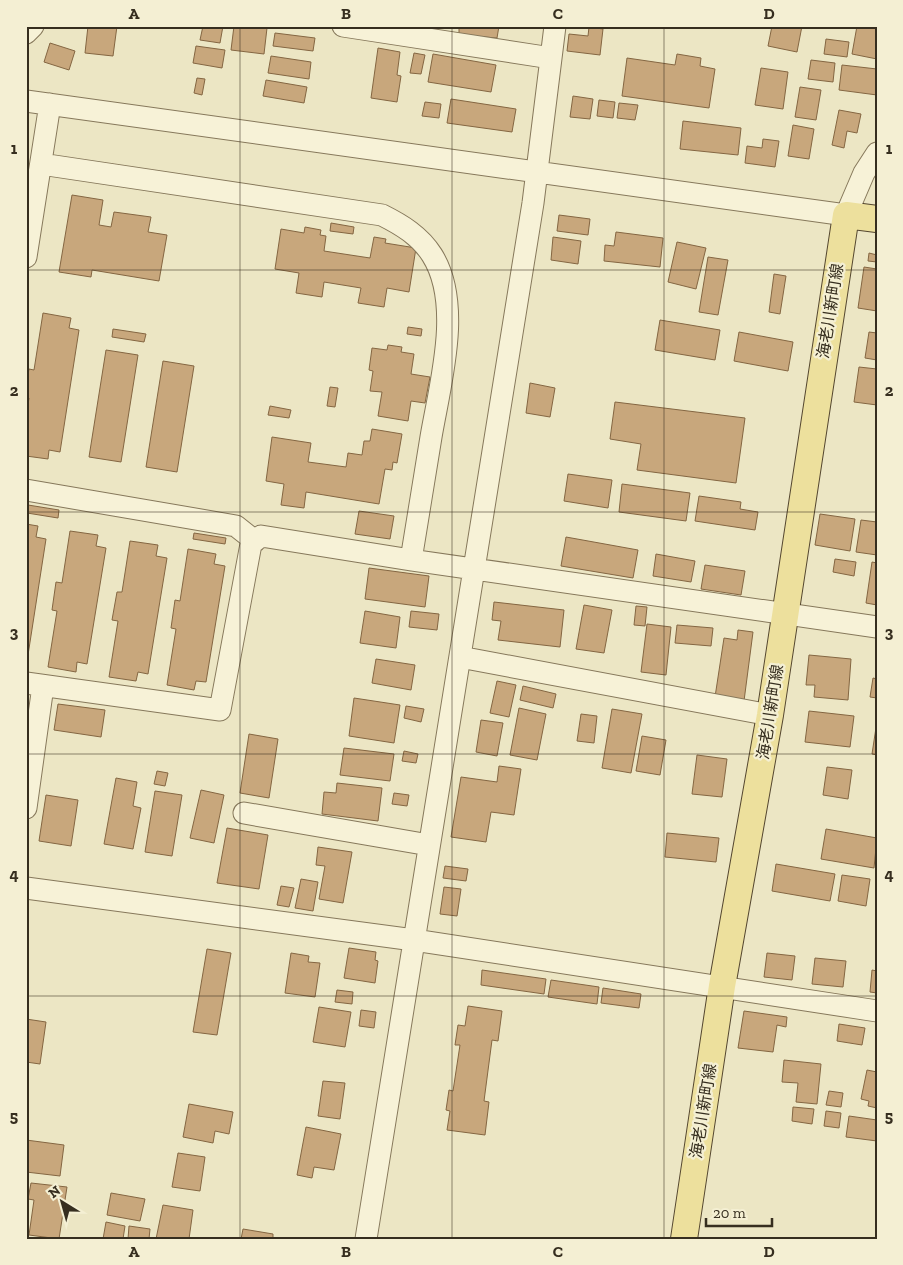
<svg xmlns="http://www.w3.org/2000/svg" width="903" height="1265" font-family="'Zilla Slab','Noto Sans JP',serif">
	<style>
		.building { fill: #c8a77c; stroke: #846642 }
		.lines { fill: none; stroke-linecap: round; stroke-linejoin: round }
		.minor-casing { stroke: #86785b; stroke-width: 23 }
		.major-casing { stroke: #54462f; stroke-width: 28 }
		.minor { stroke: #f7f2d7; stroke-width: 21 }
		.major { stroke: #ede09d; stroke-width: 26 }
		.grid { fill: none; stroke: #362e1f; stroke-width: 1; stroke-opacity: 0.55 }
		.labels { text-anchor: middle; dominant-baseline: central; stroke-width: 4.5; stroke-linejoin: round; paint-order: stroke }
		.street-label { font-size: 16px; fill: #362e1f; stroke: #f4efd3 }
		.neatline { fill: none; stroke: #362e1f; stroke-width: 2 }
		.grid-label { font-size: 16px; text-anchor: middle; font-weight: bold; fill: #362e1f }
	</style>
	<rect width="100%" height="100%" fill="#ece6c4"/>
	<!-- building -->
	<path class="building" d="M88 26H117L113 56 85 53Z
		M203 26H223L220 43 200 40Z
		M234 26 267 28 264 54 231 50Z
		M459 26H499L497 38 459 35Z
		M772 26H802L797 52 768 46Z
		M857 26H877V59L852 54Z
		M589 27 603 29 600 55 567 51 569 34 588 36Z
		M275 33 315 38 313 51 273 46Z
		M826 39 849 42 847 57 824 54Z
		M50 43 75 51 69 70 44 62Z
		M196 46 225 50 222 68 193 63Z
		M378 48 400 52 397 75 401 76 397 102 371 98Z
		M414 53 425 55 421 74 410 73Z
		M433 54 496 65 491 92 428 82Z
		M677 54 701 58 700 66 715 69 709 108 622 96 627 58 675 65Z
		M271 56 311 62 309 79 268 73Z
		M811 60 835 63 833 82 808 79Z
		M842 65 877 69V95L839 90Z
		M761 68 788 72 783 109 755 105Z
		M197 78 205 79 202 95 194 93Z
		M266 80 307 87 304 103 263 96Z
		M800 87 821 90 816 120 795 117Z
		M573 96 593 99 590 119 570 117Z
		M451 99 516 109 512 132 447 123Z
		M599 100 615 102 613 118 597 116Z
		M425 102 441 104 439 118 422 116Z
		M619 103 638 105 635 120 617 118Z
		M839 110 861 114 857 133 847 131 844 148 832 145Z
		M683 121 741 128 738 155 680 149Z
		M793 125 814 129 809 159 788 156Z
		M763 139 779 141 775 167 745 163 747 146 762 148Z
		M72 195 103 200 99 225 111 227 114 212 151 217 148 232 167 235 159 281 92 270 91 277 59 272Z
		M559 215 590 219 588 235 557 231Z
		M331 223 354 227 353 234 330 231Z
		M305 227 321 230 320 235 326 236 324 251 370 258 374 237 386 239 385 243 416 248 409 292 387 288 384 307 358 303 361 288 324 282 322 297 296 293 299 273 275 269 281 229 304 233Z
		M616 232 663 238 660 267 604 261 605 245 614 246Z
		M553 237 581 241 578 264 551 260Z
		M677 242 706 248 696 289 668 282Z
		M869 253 877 255V262L868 261Z
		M708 257 728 260 718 315 699 312Z
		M864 267 877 269V311L858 308Z
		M774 274 786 276 780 314 769 312Z
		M43 313 71 318 69 328 79 330 60 452 49 450 48 459 26 456V417L29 398H26V385L29 369 34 370Z
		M660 320 720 330 715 360 655 350Z
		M408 327 422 329 421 336 407 334Z
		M113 329 146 334 144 342 112 337Z
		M739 332 793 342 788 371 734 361Z
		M869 332 877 333V360L865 358Z
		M388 345 402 347 401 352 414 354 411 374 430 377 425 403 411 401 408 421 378 416 382 392 370 391 373 371 369 370 372 348 387 350Z
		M106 350 138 355 121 462 89 457Z
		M163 361 194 366 177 472 146 467Z
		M859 367 877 369V405L854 402Z
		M530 383 555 388 550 417 526 413Z
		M330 387 338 388 335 407 327 406Z
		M615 402 745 418 736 483 637 470 641 444 610 439Z
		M270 406 291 410 289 418 268 415Z
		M372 429 402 434 397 463 393 462 392 470 385 469 379 504 306 492 304 508 281 505 284 484 266 481 272 437 311 443 308 462 346 467 348 453 362 455 364 441H370Z
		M568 474 612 480 608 508 564 501Z
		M622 484 690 493 686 521 619 512Z
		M699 496 741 502 740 509 758 512 755 530 695 521Z
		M28 505 59 510 58 518 27 513Z
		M359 511 394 516 390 539 355 534Z
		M820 514 855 519 850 551 815 545Z
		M861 520 877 522V555L856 552Z
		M26 524 38 526 36 537 46 539 28 655Z
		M70 531 98 535 96 546 106 548 87 664 77 662 76 672 48 667 57 611 52 610 56 582 62 583Z
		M194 533 226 538 225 544 193 539Z
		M566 537 638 550 633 578 561 566Z
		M130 541 158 545 156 556 167 558 148 674 138 672 136 681 109 677 118 621 112 620 117 592H122Z
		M188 549 216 554 214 564 225 566 206 682 196 681 194 690 167 685 176 629 171 628 175 600 180 601Z
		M656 554 695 561 691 582 653 576Z
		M835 559 856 562 854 576 833 572Z
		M872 562 877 563V605L866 603Z
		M705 565 745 571 741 595 701 589Z
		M369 568 429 576 425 607 365 599Z
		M494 602 564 610 560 647 498 640 501 621 492 620Z
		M584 605 612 610 604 653 576 649Z
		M636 606 647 607 645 626 634 625Z
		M365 611 400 617 396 648 360 643Z
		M411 611 439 614 437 630 409 627Z
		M647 624 671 627 666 675 641 672Z
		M677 625 713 628 711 646 675 643Z
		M738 630 753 632 744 701 715 697 724 638 737 640Z
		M809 655 851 659 848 700 814 697 815 685H806Z
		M376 659 415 665 411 690 372 683Z
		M873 678 877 679V698L870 697Z
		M497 681 516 685 509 717 490 713Z
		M523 686 556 694 553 708 520 700Z
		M354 698 400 705 394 743 349 736Z
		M58 704 105 710 101 737 54 730Z
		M406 706 424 709 421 722 404 718Z
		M519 708 546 714 537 760 510 755Z
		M612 709 642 714 631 773 602 768Z
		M809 711 854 716 850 747 805 742Z
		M581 714 597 716 594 743 577 741Z
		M481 720 503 723 497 756 476 752Z
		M877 721V755L872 754Z
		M249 734 278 739 269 798 240 793Z
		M642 736 666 740 660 775 636 771Z
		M344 748 394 754 390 781 340 775Z
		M404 751 418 754 416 763 402 761Z
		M697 755 727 759 722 797 692 794Z
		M499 766 521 769 514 815 491 812 486 842 451 837 461 777 497 782Z
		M827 767 852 770 848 799 823 795Z
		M157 771 168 773 165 786 154 784Z
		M116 778 137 782 133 806 141 808 133 849 104 844Z
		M337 783 382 788 378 821 322 814 324 792 336 793Z
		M201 790 224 795 214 843 190 838Z
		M155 791 182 795 172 856 145 852Z
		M394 793 409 795 407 806 392 804Z
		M46 795 78 800 71 846 39 841Z
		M227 828 268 835 259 889 217 883Z
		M826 829 877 838 874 868 821 859Z
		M667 833 719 838 716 862 665 857Z
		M318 847 352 852 343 903 319 899 325 866 316 865Z
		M776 864 835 874 830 901 772 891Z
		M445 866 468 869 466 881 443 878Z
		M842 875 870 879 866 906 838 901Z
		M301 879 318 882 313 911 295 908Z
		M281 886 294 888 289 907 277 905Z
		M444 887 461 889 457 916 440 914Z
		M349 948 376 952 375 960 378 961 375 983 344 978Z
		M207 949 231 953 217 1035 193 1032Z
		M291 953 309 956 308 962 320 963 315 997 285 993Z
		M767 953 795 956 792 980 764 977Z
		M815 958 846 961 843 987 812 984Z
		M482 970 546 979 544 994 481 985Z
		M872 970 877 971V993L870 992Z
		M551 980 599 987 597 1004 548 997Z
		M603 988 641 994 639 1008 601 1003Z
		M337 990 353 992 352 1004 335 1002Z
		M468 1006 502 1011 498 1041 492 1040 484 1101 489 1102 485 1135 447 1130 450 1111 446 1110 449 1090 453 1091 460 1045H455L458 1025 465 1026Z
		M319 1007 351 1012 345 1047 313 1042Z
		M361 1010 376 1012 374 1028 359 1026Z
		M744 1011 787 1017 786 1027 777 1025 773 1052 738 1048Z
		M26 1019 46 1022 40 1064 26 1062Z
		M839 1024 865 1028 862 1045 837 1041Z
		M784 1060 821 1064 817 1104 796 1102 798 1083 782 1082Z
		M867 1070 877 1072V1108L868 1106 869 1101 861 1099Z
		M323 1081 345 1083 340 1119 318 1116Z
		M829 1091 843 1093 841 1107 826 1105Z
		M189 1104 233 1112 229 1134 215 1131 213 1143 183 1137Z
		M793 1107 814 1109 812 1124 792 1121Z
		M826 1111 841 1113 839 1128 824 1126Z
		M849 1116 877 1120V1141L846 1137Z
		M306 1127 341 1134 334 1170 314 1167 312 1178 297 1175Z
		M26 1140 64 1145 60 1176 26 1172Z
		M178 1153 205 1157 200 1191 172 1187Z
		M31 1183 67 1187 59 1239 29 1235 34 1200 28 1199Z
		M111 1193 145 1199 140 1221 107 1215Z
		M163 1205 193 1210 189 1239H156Z
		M106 1222 125 1226 123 1239H103Z
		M129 1226 150 1229 149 1239H128Z
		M243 1229 273 1234V1239H241Z"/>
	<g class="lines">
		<defs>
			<path id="minor" d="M343 26 551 58
				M26 33 33 26
				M26 101 846 215 864 173 877 153
				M41 164 382 215C402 225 420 236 432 255 463 304 440 384 431 437 424 478 418 519 411 560
				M26 257 50 104
				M26 490 236 526 255 541
				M460 657 770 715
				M26 683 220 710 251 544 261 536 411 560 877 627
				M26 808 43 686
				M244 813 429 845
				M26 888 414 940 877 1011
				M366 1239 533 203 555 26"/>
			<path id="major" d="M684 1239 722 986 770 715 846 215 877 219"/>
		</defs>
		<!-- minor casing -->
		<use href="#minor" class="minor-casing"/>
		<!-- major casing -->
		<use href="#major" class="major-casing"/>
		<!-- minor -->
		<use href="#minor" class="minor"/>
		<!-- major -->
		<use href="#major" class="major"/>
	</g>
	<!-- grid -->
	<path class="grid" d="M240 26V1239M452 26V1239M664 26V1239M26 270H877M26 512H877M26 754H877M26 996H877"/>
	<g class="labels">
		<!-- street labels -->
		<g class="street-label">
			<text transform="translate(830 311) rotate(-81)">海老川新町線</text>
			<text transform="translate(770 712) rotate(-81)">海老川新町線</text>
			<text transform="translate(703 1111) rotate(-81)">海老川新町線</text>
		</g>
	</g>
	<!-- border -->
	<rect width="903" height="1265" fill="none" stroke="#f4efd3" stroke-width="55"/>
	<!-- north arrow -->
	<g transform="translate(62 1202) rotate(323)" stroke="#f4efd3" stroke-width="4" paint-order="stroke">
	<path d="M0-4L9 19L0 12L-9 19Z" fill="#362e1f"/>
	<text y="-8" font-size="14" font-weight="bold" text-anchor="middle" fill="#362e1f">N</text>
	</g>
	<!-- scale -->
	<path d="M706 1218v8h66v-8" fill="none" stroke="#362e1f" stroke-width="2.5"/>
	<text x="713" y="1218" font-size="15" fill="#362e1f" stroke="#f4efd3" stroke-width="4" paint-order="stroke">20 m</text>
	<rect x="28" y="28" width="848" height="1210" class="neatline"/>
	<g class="grid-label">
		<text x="134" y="19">A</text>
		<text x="346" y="19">B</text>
		<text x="558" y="19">C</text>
		<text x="769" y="19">D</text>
		<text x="14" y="154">1</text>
		<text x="889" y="154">1</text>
		<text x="14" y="396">2</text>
		<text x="889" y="396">2</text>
		<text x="14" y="638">3</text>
		<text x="889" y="638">3</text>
		<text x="14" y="880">4</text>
		<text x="889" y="880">4</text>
		<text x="14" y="1122">5</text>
		<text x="889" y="1122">5</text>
		<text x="134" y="1257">A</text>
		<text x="346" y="1257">B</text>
		<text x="558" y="1257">C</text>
		<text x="769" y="1257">D</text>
	</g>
</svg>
